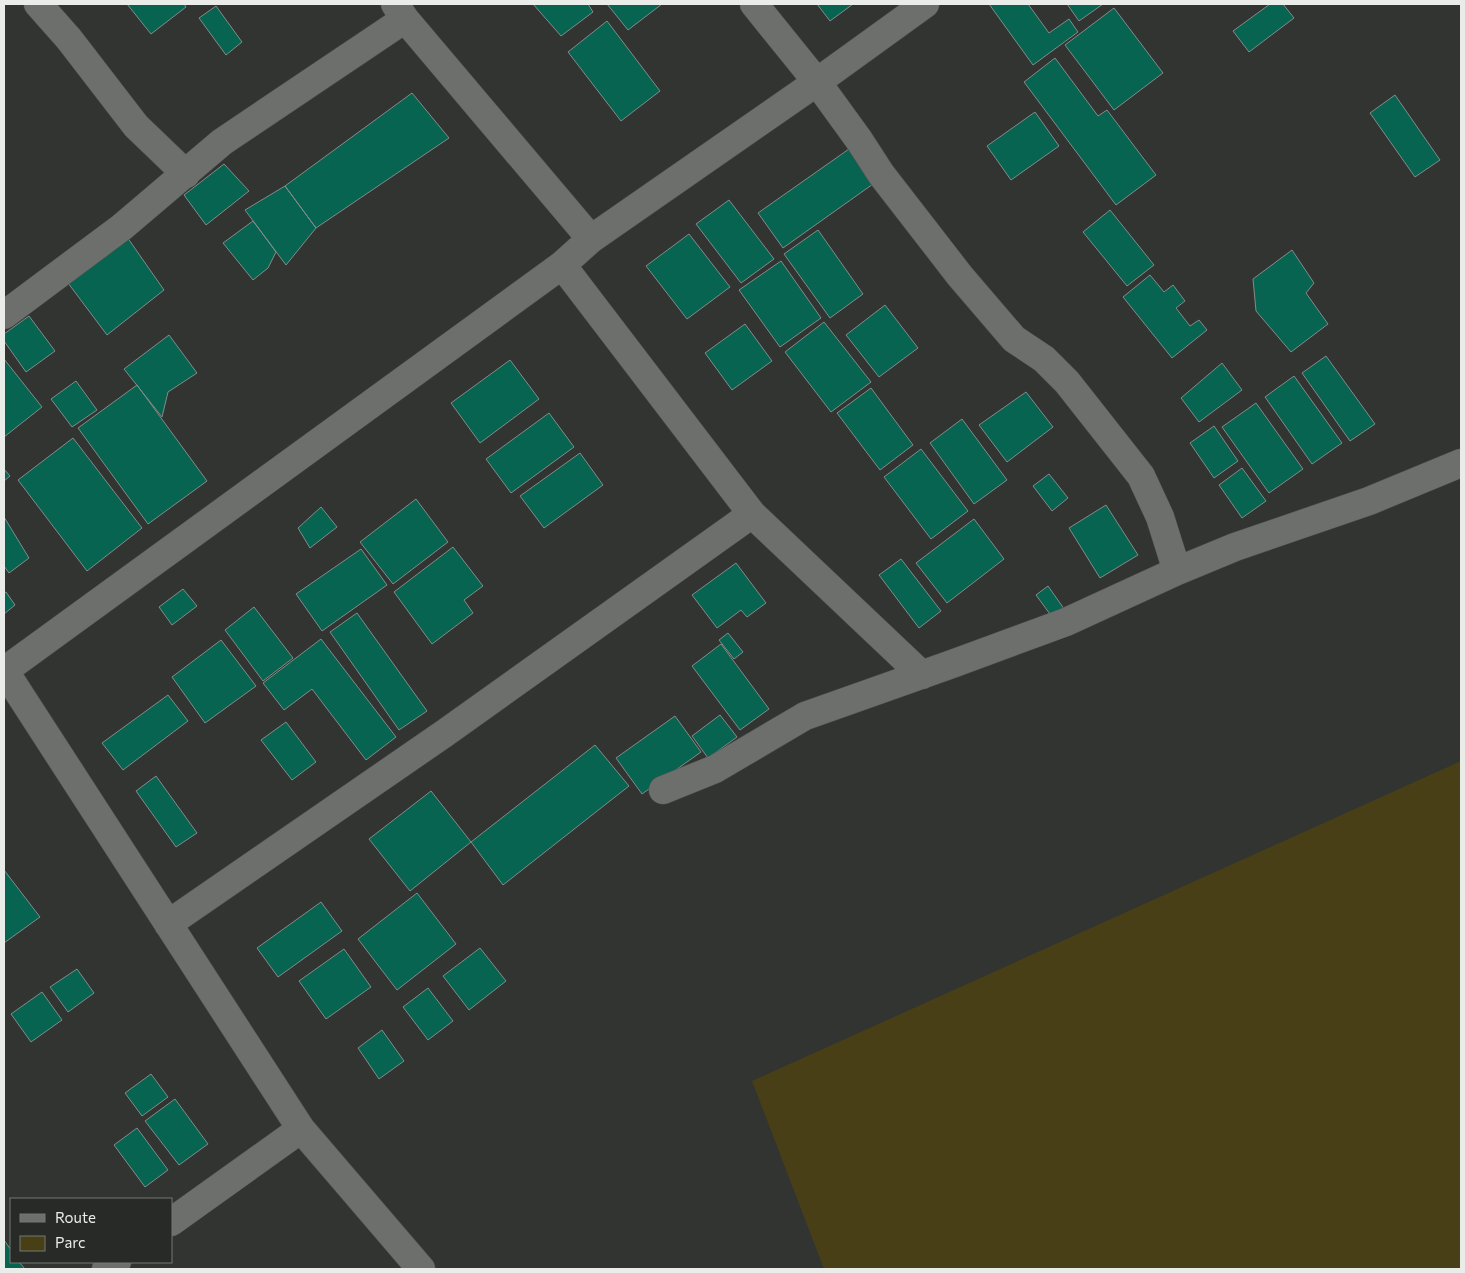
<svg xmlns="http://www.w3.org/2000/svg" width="1465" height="1273" font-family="Commissioner,sans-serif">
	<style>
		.green { fill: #483f17 }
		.building { fill: #076450; stroke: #858b89 }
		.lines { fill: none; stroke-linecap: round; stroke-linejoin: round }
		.minor-casing { stroke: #4f524f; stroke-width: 29 }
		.minor { stroke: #6c6f6c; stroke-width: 28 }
	</style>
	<rect width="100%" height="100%" fill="#313431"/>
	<!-- green -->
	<path class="green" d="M1461 761V1269H824L752 1081Z"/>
	<!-- building -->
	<path class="building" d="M127 4H184L186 7 151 34Z
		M533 4H588L593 12 561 36Z
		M607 4H662L628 30Z
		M817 4H853L830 21Z
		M989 4H1028L1049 33 1069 19 1078 32 1033 65Z
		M1067 4H1103L1079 21Z
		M1270 4H1283L1294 18 1249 52 1233 31Z
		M216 6 242 42 226 55 199 18Z
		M1114 8 1163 73 1114 110 1065 45Z
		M607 21 660 91 621 121 568 52Z
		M1055 58 1098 116 1107 110 1156 175 1116 205 1024 82Z
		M412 93 449 138 316 228 285 186Z
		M1395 95 1440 160 1415 177 1370 113Z
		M1035 112 1059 146 1011 180 987 146Z
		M849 149 873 184 783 248 758 213Z
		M224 164 249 191 206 225 184 195Z
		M285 186 316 228 286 265 245 210Z
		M729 200 774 259 741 283 696 224Z
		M1110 210 1154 265 1127 286 1083 232Z
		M253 221 276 252 268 268 253 280 223 243Z
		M818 230 863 294 830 318 784 254Z
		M689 234 730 287 687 319 646 266Z
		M127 237 164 290 107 335 68 283Z
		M1292 250 1314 283 1306 293 1328 324 1291 352 1256 311 1253 279Z
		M781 261 821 318 780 347 739 290Z
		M1150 275 1164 292 1173 285 1185 301 1176 308 1190 326 1199 320 1207 330 1172 358 1123 297Z
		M885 305 918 348 879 377 846 335Z
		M29 316 55 351 26 372 4 341V334Z
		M824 322 871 382 831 412 785 352Z
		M745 324 772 361 732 390 705 353Z
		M169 335 197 373 168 392 162 417 124 369Z
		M1326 356 1375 424 1350 441 1302 373Z
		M4 359 42 407 4 437Z
		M510 360 539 399 480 443 451 403Z
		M1222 363 1242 390 1199 422 1181 398Z
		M1294 376 1342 443 1312 464 1265 397Z
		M76 381 97 410 72 427 51 399Z
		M137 385 207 481 148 524 78 428Z
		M871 388 913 445 880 470 837 413Z
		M1026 392 1053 427 1007 462 979 425Z
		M1256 403 1303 469 1269 493 1222 427Z
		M549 413 574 447 511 493 486 459Z
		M962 419 1007 480 974 504 930 443Z
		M1214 426 1238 461 1214 478 1190 443Z
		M73 438 142 528 87 571 18 480Z
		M921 449 968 511 931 539 884 477Z
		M580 453 603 485 544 528 520 496Z
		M1242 468 1266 501 1242 518 1219 485Z
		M4 469 10 476 4 481Z
		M1049 474 1068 498 1052 511 1033 486Z
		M416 499 448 542 393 584 360 542Z
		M1106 505 1138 555 1100 578 1069 528Z
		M321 507 337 527 310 548 298 528Z
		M4 517 29 558 9 573 4 566Z
		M974 519 1004 559 947 603 916 563Z
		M453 547 483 586 464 600 473 613 432 644 394 592Z
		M361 549 387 585 322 631 296 594Z
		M901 559 941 611 919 628 879 575Z
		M736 563 766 603 747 617 741 610 717 628 692 595Z
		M1048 586 1067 613 1055 621 1036 595Z
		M183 589 197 606 172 625 159 607Z
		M6 592 15 605 4 614V593Z
		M254 607 293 658 263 681 225 630Z
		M357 613 427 711 399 730 330 632Z
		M728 633 743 652 734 659 719 640Z
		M321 639 396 737 366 760 312 689 284 710 263 683Z
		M221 640 256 686 205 723 172 677Z
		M721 644 769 709 740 730 692 666Z
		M168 695 188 721 123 770 102 743Z
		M720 715 737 737 708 758 692 736Z
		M675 716 701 752 642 794 616 758Z
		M286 722 316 762 292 780 261 740Z
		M595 745 629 786 503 885 471 842Z
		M156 776 197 833 176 847 136 791Z
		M431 791 471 842 410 891 369 839Z
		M4 870 40 917 4 943Z
		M417 893 456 944 397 990 358 939Z
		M321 902 342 931 278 977 257 948Z
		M480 948 506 981 469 1010 443 976Z
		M344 949 371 987 326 1019 299 981Z
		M77 969 94 993 68 1012 50 987Z
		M428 988 453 1021 428 1040 403 1007Z
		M42 992 62 1020 31 1042 11 1014Z
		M382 1030 404 1061 379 1079 358 1048Z
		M151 1074 168 1097 142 1116 125 1093Z
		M175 1099 208 1144 179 1165 145 1121Z
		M137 1128 168 1170 145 1187 114 1145Z
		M4 1240 11 1250V1262H19L25 1269H4Z"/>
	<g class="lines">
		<defs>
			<path id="minor" d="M38 4 69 39 136 126 186 174
				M395 4 405 19 591 239
				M754 4 817 82 859 140 881 174 960 276 1014 339 1044 359 1067 382 1141 476 1160 517 1177 571
				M562 265 752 514 922 675
				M4 315 122 227 222 142 405 19
				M4 670 301 1129 421 1269
				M4 671 562 265 591 239 817 82 925 4
				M663 790 715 769 805 716 952 664 1066 622 1177 571 1235 547 1369 501 1461 463
				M168 924 445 733 752 514
				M171 1222 301 1129
				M106 1269 117 1262"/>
		</defs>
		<!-- minor casing -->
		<use href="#minor" class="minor-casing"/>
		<!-- minor -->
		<use href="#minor" class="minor"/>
	</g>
	<!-- border -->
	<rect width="1465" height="1273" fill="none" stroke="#eaecea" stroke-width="10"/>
	<!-- legend -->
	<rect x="10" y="1198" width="162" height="65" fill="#272a27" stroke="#757875"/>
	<rect x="20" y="1214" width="25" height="8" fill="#6c6f6c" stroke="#757875"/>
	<text x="55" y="1223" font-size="15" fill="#eaecea">Route</text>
	<rect x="20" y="1236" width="25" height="15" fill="#483f17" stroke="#757875"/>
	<text x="55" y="1248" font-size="15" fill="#eaecea">Parc</text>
</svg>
